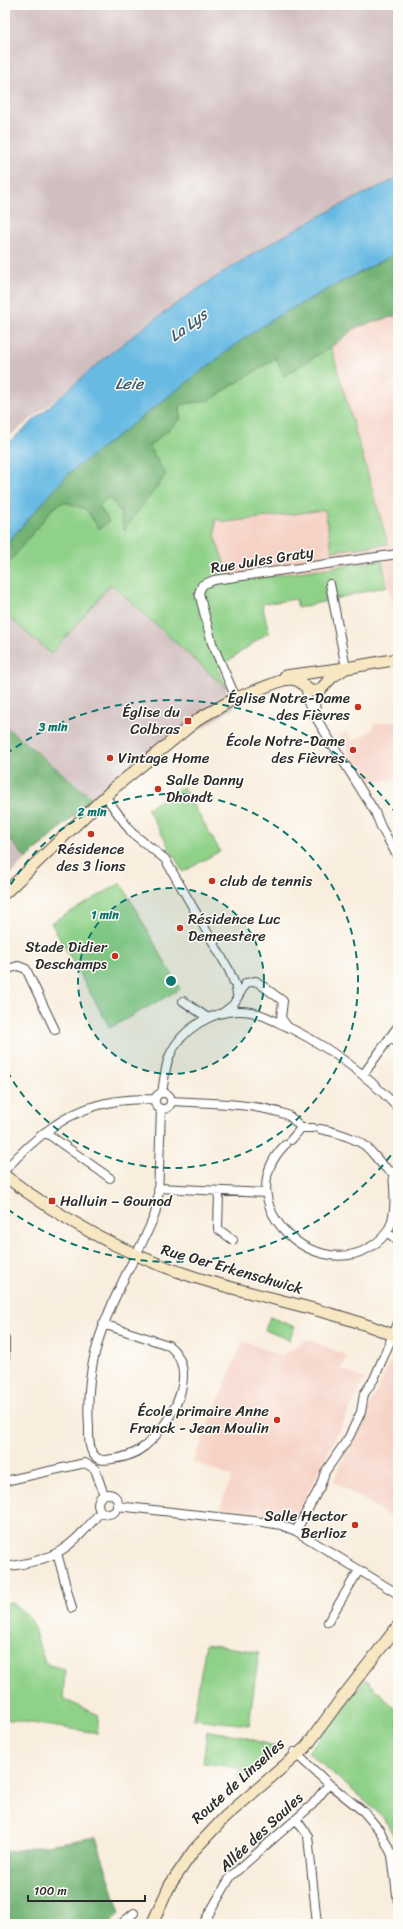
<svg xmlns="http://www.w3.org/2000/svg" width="403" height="1929" font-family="Sriracha,sans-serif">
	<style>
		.built { fill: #f6d1c5 }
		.industrial { fill: #d1bfbf }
		.green { fill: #8fd188; stroke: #5d7e5a }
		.forest { fill: #73b374; stroke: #4f6f50 }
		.water { fill: #68bae3; stroke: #4a7287 }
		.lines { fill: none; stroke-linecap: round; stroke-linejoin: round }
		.street-casing { stroke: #4a4846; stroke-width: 10 }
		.secondary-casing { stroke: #4a4846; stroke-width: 13 }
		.street { stroke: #fff; stroke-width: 8 }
		.secondary { stroke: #f8e7c3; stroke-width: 11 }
		.ring { fill: none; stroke: #0f766e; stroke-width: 2; stroke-dasharray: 7 5 }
		.poi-dot { fill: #c8321e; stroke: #fdfcf7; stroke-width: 1.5 }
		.labels { text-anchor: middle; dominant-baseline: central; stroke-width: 3; stroke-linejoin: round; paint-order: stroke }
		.street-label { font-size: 15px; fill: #2b2b2b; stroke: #fdfcf7 }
		.poi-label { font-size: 15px; fill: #2b2b2b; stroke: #fdfcf7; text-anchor: end }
		.water-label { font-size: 16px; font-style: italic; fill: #405d6b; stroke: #fdfcf7 }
		.centre { fill: #0f766e; stroke: #fdfcf7; stroke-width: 2 }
		.ring-label { font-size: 12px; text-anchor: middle; font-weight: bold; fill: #0f766e; stroke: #fdfcf7; stroke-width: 3; stroke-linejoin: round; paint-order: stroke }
	</style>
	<rect width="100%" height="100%" fill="#fdfcf7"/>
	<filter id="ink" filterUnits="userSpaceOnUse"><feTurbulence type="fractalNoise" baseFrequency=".025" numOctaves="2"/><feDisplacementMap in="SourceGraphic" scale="8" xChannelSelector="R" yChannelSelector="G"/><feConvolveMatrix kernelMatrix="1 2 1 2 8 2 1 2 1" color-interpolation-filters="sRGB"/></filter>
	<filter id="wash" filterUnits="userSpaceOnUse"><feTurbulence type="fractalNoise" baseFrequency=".012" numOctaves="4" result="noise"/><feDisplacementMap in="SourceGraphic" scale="16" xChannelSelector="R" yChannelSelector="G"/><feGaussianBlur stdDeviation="0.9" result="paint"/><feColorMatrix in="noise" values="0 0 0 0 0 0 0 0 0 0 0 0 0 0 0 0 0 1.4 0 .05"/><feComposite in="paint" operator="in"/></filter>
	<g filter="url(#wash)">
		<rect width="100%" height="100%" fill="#f9eede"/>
		<!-- built -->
		<path class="built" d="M398 315V623L382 560 230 582 216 540 215 519 227 522 325 510 377 508 331 347 357 327Z
			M398 721V781L388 780 368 783 339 736 347 731 353 741 373 730 374 724Z
			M308 1339 347 1356 341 1369 365 1379 297 1514 286 1519 273 1515 219 1510 232 1477 193 1462 243 1341 281 1356Z
			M398 1352V1521L333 1481 395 1353Z"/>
		<!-- industrial -->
		<path class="industrial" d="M5 5H398V178L339 207 282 238 187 297 105 359 5 440Z
			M110 584 226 688 234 708 188 737 183 729 93 799 5 726V614L51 654Z
			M5 833 26 859 5 880Z"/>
		<!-- green -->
		<path class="green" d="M331 347 388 544 332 551 325 510 227 522 215 519 216 540 231 582 382 560 387 586 298 608 296 599 262 604 269 632 218 668 226 688 111 584 51 654 5 614V567L53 508 64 502 86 509 99 528V506L108 497 120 511 125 530 149 446 180 420V405L210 399 276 358 284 375Z
			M183 787 220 851 183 872 147 808Z
			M121 883 180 989 110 1028 51 923Z
			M270 1317 295 1327 289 1340 265 1330Z
			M12 1602 31 1619 45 1663 65 1670 63 1699 99 1715 97 1733 5 1719V1603Z
			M206 1644 259 1652 249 1725 193 1719Z
			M366 1679 398 1712V1842L382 1816 308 1752Z
			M207 1731 238 1735 279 1748 238 1781 239 1768 203 1763Z"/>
		<!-- forest -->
		<path class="forest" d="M398 252V315L357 327 331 347 284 376 276 358 210 400 180 405V420L149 446 166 475 124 530 120 511 108 497 99 506 109 521 99 529 86 509 64 502 53 508 5 567V545L69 473 242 340 278 316Z
			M5 726 93 799 26 859 5 833Z
			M96 1837 120 1913 109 1924H5V1852Z"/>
		<!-- water -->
		<path class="water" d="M398 178V252L278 316 242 340 69 473 5 545V446C38 417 71 386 105 358 193 286 294 225 398 178Z"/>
	</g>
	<g filter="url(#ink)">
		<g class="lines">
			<defs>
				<path id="street" d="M330 584 346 668
					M306 686 307 700 311 710 375 812 381 827 398 857
					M236 698 212 643 199 593 202 585 214 580 398 554
					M316 713 315 701 320 690
					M105 796 132 833 165 859 229 970 236 987 237 995
					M5 970 18 966 26 969 55 1030
					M183 1001 208 1018
					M224 1012 233 1005 246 983 256 981 283 1001 281 1018 287 1026
					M390 1037 398 1043
					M363 1075 398 1026
					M155 1101a8 8 0 1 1 16 0a8 8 0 1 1-16 0Z
					M162 1093C164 1081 165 1068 169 1057 175 1043 186 1031 199 1023 215 1013 233 1009 251 1012 260 1014 269 1018 277 1022 322 1042 364 1072 398 1108
					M172 1101C204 1103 258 1103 287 1115 293 1118 297 1123 301 1128
					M45 1132 110 1178
					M291 1140 301 1128H313
					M285 1145C229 1201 310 1281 369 1248 378 1242 386 1236 390 1226 397 1209 394 1190 393 1172 383 1170 374 1152 364 1145 351 1136 335 1132 320 1129
					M5 1170C34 1138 68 1109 112 1102 126 1099 141 1099 155 1099
					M158 1188 266 1193
					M219 1191 218 1229 233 1240
					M387 1232 398 1241
					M103 1324 168 1345C202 1371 171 1424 145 1446 135 1454 124 1458 112 1459 107 1460 101 1461 97 1458 88 1452 89 1436 89 1427 85 1373 98 1332 121 1285 132 1261 146 1238 155 1214L158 1198 161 1109
					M5 1339V1372
					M5 1481 85 1463 95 1469 104 1495
					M98 1504a10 10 0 1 1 20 0a10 10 0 1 1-20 0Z
					M117 1506 263 1522 281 1525 296 1531 398 1594
					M296 1531 320 1487 325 1472 349 1437 361 1412 364 1394 374 1379 398 1323
					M57 1553 72 1608
					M5 1567C55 1560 70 1550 101 1511
					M328 1622 359 1570
					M294 1752 329 1784 364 1812 380 1831 392 1855 398 1902
					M296 1819 308 1836 317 1924
					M121 1924 134 1913
					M203 1924 231 1876 312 1805 329 1784"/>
				<path id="secondary" d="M285 676 346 668 398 659
					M5 893 114 788 200 718 236 698 283 680 291 679 299 681 310 691H319L332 677 346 668
					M5 1176C62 1219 123 1254 191 1276 260 1298 331 1309 398 1337
					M152 1924 170 1885 194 1850 225 1817 306 1747 338 1703 398 1626"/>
			</defs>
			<!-- street casing -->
			<use href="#street" class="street-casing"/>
			<!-- secondary casing -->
			<use href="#secondary" class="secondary-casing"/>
			<!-- street -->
			<use href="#street" class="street"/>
			<!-- secondary -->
			<use href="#secondary" class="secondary"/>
		</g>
	</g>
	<!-- distance rings -->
	<circle cx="171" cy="981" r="93" fill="#0f766e" fill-opacity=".12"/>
	<g class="ring">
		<circle cx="171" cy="981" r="93"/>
		<path d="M5 895A187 187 0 1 1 5 1067"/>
		<path d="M398 1146A280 280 0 0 1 6 1208M6 754A280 280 0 0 1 398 816"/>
	</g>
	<!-- markers -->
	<g class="poi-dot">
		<circle cx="358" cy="707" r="4"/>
		<rect x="184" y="717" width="8" height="8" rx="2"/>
		<circle cx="353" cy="750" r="4"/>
		<circle cx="110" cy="758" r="4"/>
		<circle cx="158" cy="789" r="4"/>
		<circle cx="91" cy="834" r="4"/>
		<circle cx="212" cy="881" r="4"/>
		<circle cx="180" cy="928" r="4"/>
		<circle cx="115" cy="956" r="4"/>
		<rect x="48" y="1197" width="8" height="8" rx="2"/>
		<circle cx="277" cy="1420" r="4"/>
		<circle cx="355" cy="1525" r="4"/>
	</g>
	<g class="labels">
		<!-- street labels -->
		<g class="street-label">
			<text transform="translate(262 560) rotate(-9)">Rue Jules Graty</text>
			<text transform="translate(232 1269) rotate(16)">Rue Oer Erkenschwick</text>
			<text transform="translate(238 1781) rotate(-42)">Route de Linselles</text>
			<text transform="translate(261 1832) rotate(-43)">Allée des Saules</text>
		</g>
		<!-- poi labels -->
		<g class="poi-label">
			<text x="350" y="698">Église Notre-Dame<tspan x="350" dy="17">des Fièvres</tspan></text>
			<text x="180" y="712">Église du<tspan x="180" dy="17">Colbras</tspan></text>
			<text x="345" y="741">École Notre-Dame<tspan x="345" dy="17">des Fièvres</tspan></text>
			<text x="118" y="758" text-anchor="start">Vintage Home</text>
			<text x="166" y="780" text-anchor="start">Salle Danny<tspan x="166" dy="17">Dhondt</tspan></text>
			<text x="91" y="849" text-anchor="middle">Résidence<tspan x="91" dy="17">des 3 lions</tspan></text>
			<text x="220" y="881" text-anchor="start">club de tennis</text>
			<text x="188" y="919" text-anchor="start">Résidence Luc<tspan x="188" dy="17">Demeestere</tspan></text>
			<text x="107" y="947">Stade Didier<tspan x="107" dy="17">Deschamps</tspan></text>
			<text x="60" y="1201" text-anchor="start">Halluin – Gounod</text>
			<text x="269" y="1411">École primaire Anne<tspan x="269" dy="17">Franck - Jean Moulin</tspan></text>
			<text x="347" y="1516">Salle Hector<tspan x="347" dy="17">Berlioz</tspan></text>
		</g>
		<!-- water labels -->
		<g class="water-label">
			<text transform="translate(188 325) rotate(-37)">La Lys</text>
			<text x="129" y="383">Leie</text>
		</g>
	</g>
	<circle cx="171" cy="981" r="6" class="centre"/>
	<g class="ring-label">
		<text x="53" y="731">3 min</text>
		<text x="92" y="816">2 min</text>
		<text x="105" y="919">1 min</text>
	</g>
	<!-- margin -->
	<rect width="403" height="1929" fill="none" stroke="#fdfcf7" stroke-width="20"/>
	<!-- scale -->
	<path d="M28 1895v6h117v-6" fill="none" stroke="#2b2b2b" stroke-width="2"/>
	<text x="34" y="1895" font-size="12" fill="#2b2b2b" stroke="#fdfcf7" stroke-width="3" paint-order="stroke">100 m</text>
</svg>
